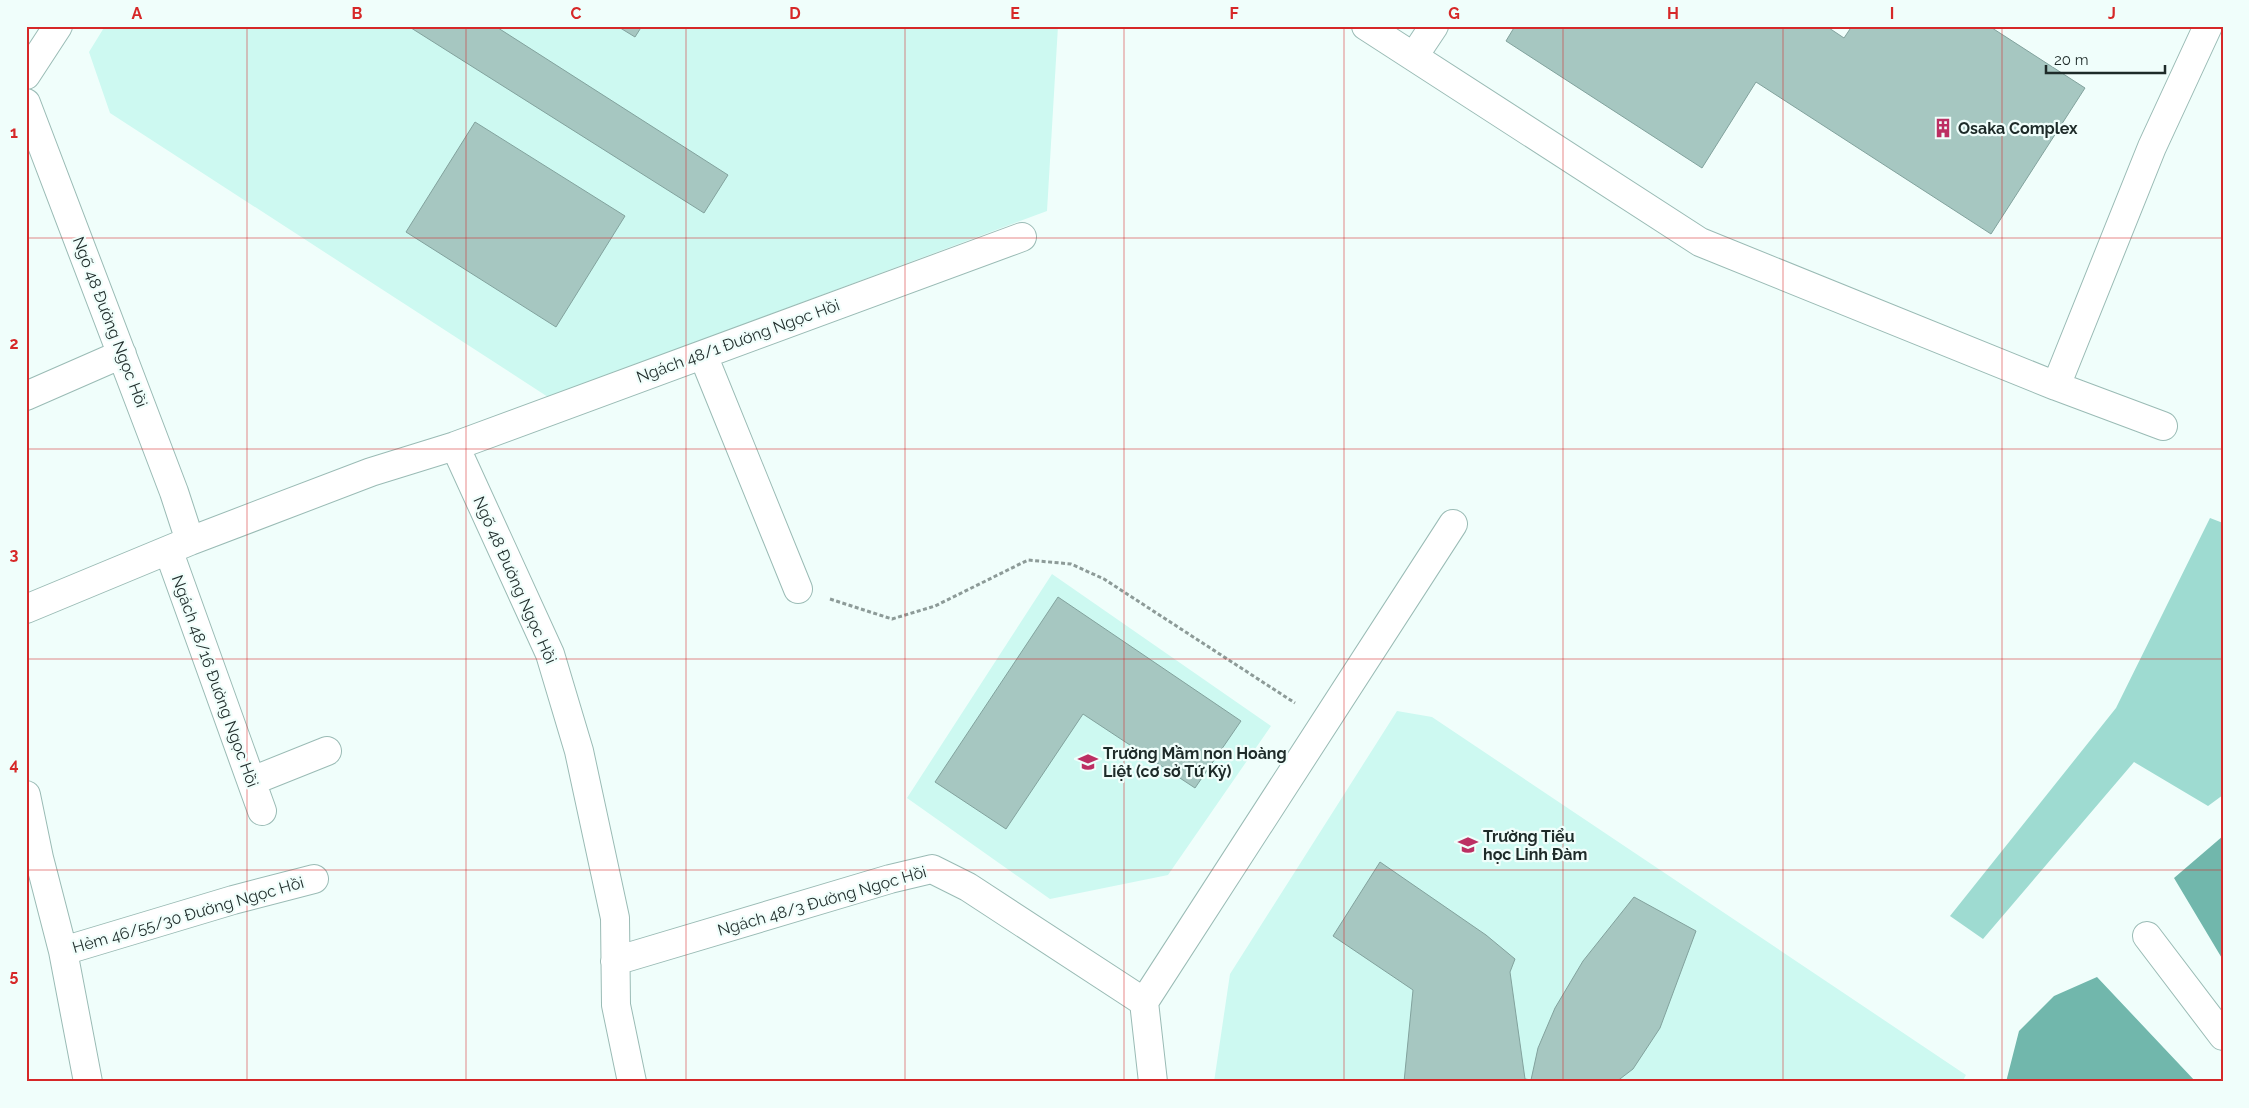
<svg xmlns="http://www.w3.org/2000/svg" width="2249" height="1108" font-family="Raleway,sans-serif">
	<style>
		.built { fill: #cdf9f1 }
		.green { fill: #9edbd1 }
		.water { fill: #71b7ac }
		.building { fill: #a6c7c1; stroke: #82a29d }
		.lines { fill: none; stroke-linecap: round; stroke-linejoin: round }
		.minor-casing { stroke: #9abbb5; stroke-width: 30 }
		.path { stroke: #8d9b98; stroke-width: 3; stroke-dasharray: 4 2.5; stroke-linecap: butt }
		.minor { stroke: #fff; stroke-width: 28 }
		.grid { fill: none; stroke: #d62828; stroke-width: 1; stroke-opacity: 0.55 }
		.labels { text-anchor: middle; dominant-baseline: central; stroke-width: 4.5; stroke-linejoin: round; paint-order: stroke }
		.poi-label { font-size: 16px; font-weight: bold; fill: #1e2b29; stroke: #f0fefb; text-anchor: start }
		.street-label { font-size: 16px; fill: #1e2b29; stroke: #f0fefb }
		.neatline { fill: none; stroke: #d62828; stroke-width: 2 }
		.grid-label { font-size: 16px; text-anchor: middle; font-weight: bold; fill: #d62828 }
	</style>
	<rect width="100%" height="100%" fill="#f0fefb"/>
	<!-- built -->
	<path class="built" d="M105 26H1058L1047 211 548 397 110 113 89 52Z
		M1052 574 1271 726 1168 875 1050 899 907 798Z
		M1397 711 1432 717 1966 1075 1962 1082H1214L1230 974Z"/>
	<!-- green -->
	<path class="green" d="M2210 518 2223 523V795L2208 806 2134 762 1983 939 1950 916 2116 708Z"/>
	<!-- water -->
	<path class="water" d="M2223 836V960L2174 878Z
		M2097 977 2196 1082H2006L2019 1031 2054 996Z"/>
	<!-- building -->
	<path class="building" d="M408 26H495L728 175 704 213Z
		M617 26H642L635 37Z
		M1515 26H1826L1844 38 1852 26H1989L2085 88 1991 234 1756 82 1702 168 1506 41Z
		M475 122 625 216 556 327 406 232Z
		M1058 597 1241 721 1195 788 1083 714 1006 829 935 782Z
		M1380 862 1486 935 1515 959 1510 972 1525 1079 1531 1080 1538 1048 1555 1008 1583 961 1634 897 1696 931 1660 1028 1633 1069 1616 1082H1404L1413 990 1333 936Z"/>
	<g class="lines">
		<defs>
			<path id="minor" d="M1366 26 1700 242 2056 386 2163 426
				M1414 56 1434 26
				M26 75 58 26
				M26 103 174 492 190 541 26 609
				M703 355 798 589
				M2056 386 2152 147 2208 26
				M26 396 122 354
				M455 446 550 654 579 751 615 918 616 1005 632 1082
				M190 541 371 472 455 446 1022 237
				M169 552 262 811
				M252 781 327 751
				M26 795 39 858 63 951 88 1082
				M2147 936 2223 1036
				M63 951 233 900 314 879
				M615 961 890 879 932 869 968 887 1144 1002
				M1153 1082 1144 1002 1453 524"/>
		</defs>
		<!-- minor casing -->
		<use href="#minor" class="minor-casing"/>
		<!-- path -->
		<path class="path" d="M830 599 892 619 935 606 1028 560 1071 564 1104 579 1295 703"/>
		<!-- minor -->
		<use href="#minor" class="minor"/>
	</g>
	<!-- grid -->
	<path class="grid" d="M247 26V1082M466 26V1082M686 26V1082M905 26V1082M1124 26V1082M1344 26V1082M1563 26V1082M1783 26V1082M2002 26V1082M26 238H2223M26 449H2223M26 659H2223M26 870H2223"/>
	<!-- icons -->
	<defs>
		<symbol id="building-bare" viewBox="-9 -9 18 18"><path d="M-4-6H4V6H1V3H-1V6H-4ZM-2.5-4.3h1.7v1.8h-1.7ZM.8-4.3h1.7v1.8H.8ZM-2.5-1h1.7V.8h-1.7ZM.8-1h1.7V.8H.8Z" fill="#bc2f63" stroke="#f0fefb" stroke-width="2.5" paint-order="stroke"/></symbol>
		<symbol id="school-bare" viewBox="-9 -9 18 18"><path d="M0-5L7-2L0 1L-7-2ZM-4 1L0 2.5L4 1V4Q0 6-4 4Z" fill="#bc2f63" stroke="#f0fefb" stroke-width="2.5" paint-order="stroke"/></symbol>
	</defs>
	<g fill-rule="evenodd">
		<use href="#building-bare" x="1929" y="114" width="28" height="28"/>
		<use href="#school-bare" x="1074" y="748" width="28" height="28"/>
		<use href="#school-bare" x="1454" y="831" width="28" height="28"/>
	</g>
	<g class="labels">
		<!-- poi labels -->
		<g class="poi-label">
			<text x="1958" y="128">Osaka Complex</text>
			<text x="1103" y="753">Trường Mầm non Hoàng<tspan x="1103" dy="18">Liệt (cơ sở Tứ Kỳ)</tspan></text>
			<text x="1483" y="836">Trường Tiểu<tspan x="1483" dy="18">học Linh Đàm</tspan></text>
		</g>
		<!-- street labels -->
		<g class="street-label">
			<text transform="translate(110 322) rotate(69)">Ngõ 48 Đường Ngọc Hồi</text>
			<text transform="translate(738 341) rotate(-20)">Ngách 48/1 Đường Ngọc Hồi</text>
			<text transform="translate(515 580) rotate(66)">Ngõ 48 Đường Ngọc Hồi</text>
			<text transform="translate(215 681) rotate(70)">Ngách 48/16 Đường Ngọc Hồi</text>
			<text transform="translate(822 901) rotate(-16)">Ngách 48/3 Đường Ngọc Hồi</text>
			<text transform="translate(188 915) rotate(-16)">Hẻm 46/55/30 Đường Ngọc Hồi</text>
		</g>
	</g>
	<!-- border -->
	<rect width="2249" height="1108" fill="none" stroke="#f0fefb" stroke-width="55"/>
	<!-- scale -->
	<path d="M2046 65v8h119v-8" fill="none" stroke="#1e2b29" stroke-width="2.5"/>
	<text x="2054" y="65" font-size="15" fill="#1e2b29" stroke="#f0fefb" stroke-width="4" paint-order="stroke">20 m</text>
	<rect x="28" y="28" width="2194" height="1052" class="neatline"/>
	<g class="grid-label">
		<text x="137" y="19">A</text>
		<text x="357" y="19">B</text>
		<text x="576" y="19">C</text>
		<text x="795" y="19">D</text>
		<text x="1015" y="19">E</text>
		<text x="1234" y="19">F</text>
		<text x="1454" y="19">G</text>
		<text x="1673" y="19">H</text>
		<text x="1892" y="19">I</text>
		<text x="2112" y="19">J</text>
		<text x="14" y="138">1</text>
		<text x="14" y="349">2</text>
		<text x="14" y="560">3</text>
		<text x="14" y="770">4</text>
		<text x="14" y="981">5</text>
	</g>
</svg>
